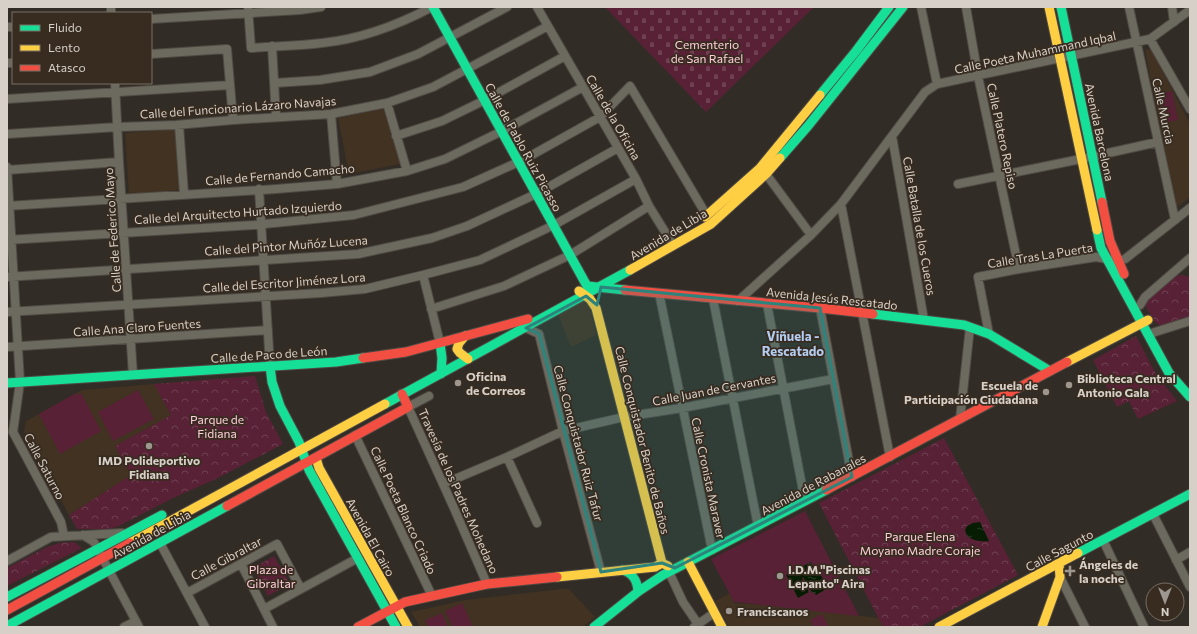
<svg xmlns="http://www.w3.org/2000/svg" width="1197" height="634" font-family="Commissioner,sans-serif">
	<style>
		.built { fill: #413222 }
		.green { fill: #582135 }
		.cemetery { fill: url(#cemetery-stones) }
		.park { fill: url(#park-crowns) }
		.water { fill: url(#water-ripples) }
		.lines { fill: none; stroke-linecap: round; stroke-linejoin: round }
		.street-casing { stroke: #4f4a44; stroke-width: 10 }
		.fast-casing { stroke: #4f4a44; stroke-width: 11 }
		.slow-casing { stroke: #4f4a44; stroke-width: 11 }
		.jam-casing { stroke: #4f4a44; stroke-width: 11 }
		.street { stroke: #6c6a5e; stroke-width: 8 }
		.fast { stroke: #16e098; stroke-width: 9 }
		.slow { stroke: #ffcf43; stroke-width: 9 }
		.jam { stroke: #f24e42; stroke-width: 9 }
		.marked { fill: #2d847c; fill-opacity: 0.2; stroke: #2d847c; stroke-width: 3; stroke-linejoin: round }
		.poi-dot { fill: #9d978f; stroke: #382c20; stroke-width: 1.5 }
		.labels { text-anchor: middle; dominant-baseline: central; stroke-width: 3.5; stroke-linejoin: round; paint-order: stroke }
		.park-label { font-size: 12px; fill: #ffcedb; stroke: #382c20 }
		.street-label { font-size: 12px; fill: #d7d0c8; stroke: #382c20 }
		.poi-label { font-size: 12px; font-weight: bold; fill: #d7d0c8; stroke: #382c20; text-anchor: start }
		.neighbourhood-label { font-size: 13px; font-weight: bold; fill: #b3cdf2; stroke: #382c20 }
	</style>
	<defs>
		<pattern id="cemetery-stones" width="16" height="16" patternUnits="userSpaceOnUse"><rect width="16" height="16" fill="#582135"/><path d="M2 7V4a2 2 0 0 1 4 0v3zM10 15v-3a2 2 0 0 1 4 0v3z" fill="#6f4051"/></pattern>
		<pattern id="park-crowns" width="20" height="18" patternUnits="userSpaceOnUse"><rect width="20" height="18" fill="#582135"/><path d="M2 6a3 3 0 1 1 6 0M12 15a3 3 0 1 1 6 0" fill="none" stroke="#6f4051"/></pattern>
		<pattern id="water-ripples" width="26" height="14" patternUnits="userSpaceOnUse"><rect width="26" height="14" fill="#061c03"/><path d="M2 4q2-2 4 0t4 0M15 11q2-2 4 0t4 0" fill="none" stroke="#2a3c26"/></pattern>
	</defs>
	<rect width="100%" height="100%" fill="#322c26"/>
	<!-- built -->
	<path class="built" d="M1151 49 1190 124V197L1176 208 1145 50Z
		M387 108 394 146H396L400 164 349 174 338 118Z
		M176 129 180 190 129 194 125 133Z
		M588 299 596 335 571 347 558 315Z
		M154 384 171 415 115 446 131 475 69 515 24 432 26 421 82 390Z
		M562 589H569L595 617 583 627H420L411 612 465 600Z
		M730 593 734 603 781 606 879 618 883 627H729L715 601Z"/>
	<!-- green -->
	<path class="green" d="M1172 91 1178 120 1164 123 1158 94Z
		M138 390 154 419 113 441 98 412Z
		M76 393 77 395 81 393 101 431 60 454 39 414Z
		M805 511 859 616C818 612 776 606 734 602L711 559Z
		M462 603 473 627H453L445 611Z
		M442 613 448 627H428L425 620Z
		M822 614 829 627H814L810 620Z"/>
	<!-- cemetery -->
	<path class="cemetery" d="M605 7H814L706 112Z"/>
	<!-- park -->
	<path class="park" d="M1180 275 1190 277V317L1164 325H1159L1154 321 1145 305V301L1174 276Z
		M1136 336 1156 374 1177 401 1138 419 1129 401 1117 407 1093 360Z
		M255 376 266 412 283 444 216 479 173 498 119 526 109 529H77L69 515 131 475 115 446 171 415 154 384Z
		M944 438 1018 575 920 627H883L819 503Z
		M74 542 82 548 7 586V568L47 547 59 543Z
		M274 556 290 584 268 596 253 568Z"/>
	<!-- water -->
	<path class="water" d="M980 522 989 541C981 542 974 541 967 536L965 530 967 526 973 523Z
		M811 562 815 571 818 570 828 588 816 595 814 592 812 593 803 577 802 578 809 592 798 598 786 575Z"/>
	<g class="lines">
		<defs>
			<path id="street" d="M111 7V13
				M248 7 251 48C275 46 299 46 322 43 361 39 398 25 432 7
				M537 7 636 179 649 206 670 240
				M921 7 937 84
				M966 7 978 76 1019 269
				M1129 7 1175 220
				M1172 7 1174 22
				M151 19 300 10 321 7
				M7 27H13
				M1150 39 1190 109
				M272 46 276 117
				M151 54 227 49 233 120
				M7 63H13
				M115 83 119 162 133 375
				M275 83 320 80 370 72 418 54 507 7
				M7 99 230 85
				M387 103 407 171
				M331 114 337 184
				M179 125 184 194
				M7 134 118 127 176 125 233 120 331 114 387 103 433 87 548 26
				M396 136 442 121 485 100 565 56
				M892 136 924 320
				M7 167 20 382 13 432 61 522 64 536
				M7 170 119 162
				M766 174 811 235
				M958 184 1081 159 1158 142
				M259 189 270 366
				M841 204 890 457
				M7 206 276 189 337 184 407 171 445 159 502 131 583 87
				M7 240 254 225 354 215 463 187 523 160 600 117 630 86 707 216
				M423 275 440 343
				M7 277 358 254 432 238 467 226 536 194 618 148
				M659 293 712 550
				M713 299 758 526
				M738 301 811 235 841 204 925 92 937 84 1150 39 1190 10
				M767 304 805 501
				M1140 305 1145 297 1190 258
				M820 308 852 477
				M431 309 504 286 570 255 649 206
				M7 312 321 293 365 289 423 275 480 260 554 225 636 179
				M526 328 539 334 563 431 601 572
				M989 334 978 277 1019 269 1096 257 1118 261 1125 259 1190 208
				M1148 335 1155 332 1190 321
				M7 347 268 330
				M429 396 408 407 453 506 487 584
				M960 419 970 327
				M355 435 432 596
				M507 457 537 523
				M443 484 507 457 563 431 624 417 682 408 833 379
				M1153 514 1190 587
				M83 535 94 542 139 627
				M1103 540 1144 627
				M160 543 205 627
				M1176 560 1190 552
				M7 561 51 537 122 533
				M241 564 273 627
				M669 572 683 602 698 624
				M1060 577 1085 627
				M187 593 277 544 301 589
				M264 609 358 558
				M124 627 136 621
				M694 627 714 613"/>
			<path id="fast" d="M433 7 587 286 625 290
				M1061 7 1102 202
				M820 95 856 51 889 7
				M780 158 808 126 903 7
				M1097 230 1101 248 1169 373 1190 397
				M873 314 964 325 989 334 1050 371
				M440 343 442 358 441 374
				M270 366 272 382 280 406 299 442 309 470 396 627
				M7 383 336 362 363 358
				M385 404 630 270
				M1078 553 1190 494
				M622 570C633 573 637 580 638 591
				M7 597 162 515
				M7 626 227 506
				M594 627 639 591 663 575 826 490"/>
			<path id="slow" d="M1049 7 1097 230
				M705 217 760 168 820 95
				M630 270 711 224 766 174 780 158
				M579 291 590 299 596 308 662 563 668 566
				M465 336 459 343 457 349 460 353 468 359
				M1067 362 1148 320
				M316 458 319 468 408 627
				M130 543 385 404
				M688 562 722 627
				M557 577 655 567 662 563
				M939 627 1078 553
				M1042 627 1060 577 1059 563"/>
			<path id="jam" d="M1102 202 1110 241 1124 274
				M625 290 820 308 873 314
				M363 358 406 352 528 319
				M826 490 1067 362
				M227 506 408 407 402 394
				M7 610 130 543
				M358 627 405 602 487 584 557 577"/>
		</defs>
		<!-- street casing -->
		<use href="#street" class="street-casing"/>
		<!-- fast casing -->
		<use href="#fast" class="fast-casing"/>
		<!-- slow casing -->
		<use href="#slow" class="slow-casing"/>
		<!-- jam casing -->
		<use href="#jam" class="jam-casing"/>
		<!-- street -->
		<use href="#street" class="street"/>
		<!-- fast -->
		<use href="#fast" class="fast"/>
		<!-- slow -->
		<use href="#slow" class="slow"/>
		<!-- jam -->
		<use href="#jam" class="jam"/>
	</g>
	<!-- marked area -->
	<path class="marked" d="M601 287 820 308 852 477 675 568 662 563 601 572 539 334 526 328 586 296 597 305Z"/>
	<!-- markers -->
	<g class="poi-dot">
		<circle cx="458" cy="383" r="4"/>
		<circle cx="1069" cy="385" r="4"/>
		<circle cx="1046" cy="392" r="4"/>
		<circle cx="149" cy="446" r="4"/>
		<path d="M1068 565h4v4h4v4h-4v4h-4v-4h-4v-4h4z"/>
		<circle cx="780" cy="576" r="4"/>
		<circle cx="729" cy="611" r="4"/>
	</g>
	<g class="labels">
		<!-- park labels -->
		<g class="park-label">
			<text x="707" y="44">Cementerio<tspan x="707" dy="14">de San Rafael</tspan></text>
			<text x="217" y="419">Parque de<tspan x="217" dy="14">Fidiana</tspan></text>
			<text x="920" y="536">Parque Elena<tspan x="920" dy="14">Moyano Madre Coraje</tspan></text>
			<text x="271" y="569">Plaza de<tspan x="271" dy="14">Gibraltar</tspan></text>
		</g>
		<!-- street labels -->
		<g class="street-label">
			<text transform="translate(1035 52) rotate(-12)">Calle Poeta Muhammand Iqbal</text>
			<text transform="translate(238 107) rotate(-4)">Calle del Funcionario Lázaro Navajas</text>
			<text transform="translate(1164 111) rotate(78)">Calle Murcia</text>
			<text transform="translate(614 117) rotate(60)">Calle de la Oficina</text>
			<text transform="translate(1100 132) rotate(78)">Avenida Barcelona</text>
			<text transform="translate(1003 136) rotate(78)">Calle Platero Repiso</text>
			<text transform="translate(524 147) rotate(61)">Calle de Pablo Ruiz Picasso</text>
			<text transform="translate(280 174) rotate(-5)">Calle de Fernando Camacho</text>
			<text transform="translate(238 212) rotate(-4)">Calle del Arquitecto Hurtado Izquierdo</text>
			<text transform="translate(920 226) rotate(80)">Calle Batalla de los Cueros</text>
			<text transform="translate(112 230) rotate(-94)">Calle de Federico Mayo</text>
			<text transform="translate(668 234) rotate(-31)">Avenida de Libia</text>
			<text transform="translate(286 245) rotate(-4)">Calle del Pintor Muñóz Lucena</text>
			<text transform="translate(1040 255) rotate(-9)">Calle Tras La Puerta</text>
			<text transform="translate(284 282) rotate(-4)">Calle del Escritor Jiménez Lora</text>
			<text transform="translate(832 298) rotate(6)">Avenida Jesús Rescatado</text>
			<text transform="translate(137 327) rotate(-4)">Calle Ana Claro Fuentes</text>
			<text transform="translate(269 354) rotate(-4)">Calle de Paco de León</text>
			<text transform="translate(714 389) rotate(-11)">Calle Juan de Cervantes</text>
			<text transform="translate(643 440) rotate(76)">Calle Conquistador Benito de Baños</text>
			<text transform="translate(579 443) rotate(75)">Calle Conquistador Ruiz Tafur</text>
			<text transform="translate(45 466) rotate(62)">Calle Saturno</text>
			<text transform="translate(709 478) rotate(78)">Calle Cronista Maraver</text>
			<text transform="translate(813 484) rotate(-28)">Avenida de Rabanales</text>
			<text transform="translate(459 491) rotate(66)">Travesía de los Padres Mohedano</text>
			<text transform="translate(404 510) rotate(65)">Calle Poeta Blanco Criado</text>
			<text transform="translate(151 534) rotate(-29)">Avenida de Libia</text>
			<text transform="translate(371 537) rotate(61)">Avenida El Cairo</text>
			<text transform="translate(1059 550) rotate(-28)">Calle Sagunto</text>
			<text transform="translate(226 558) rotate(-28)">Calle Gibraltar</text>
		</g>
		<!-- poi labels -->
		<g class="poi-label">
			<text x="466" y="376">Oficina<tspan x="466" dy="14">de Correos</tspan></text>
			<text x="1077" y="378">Biblioteca Central<tspan x="1077" dy="14">Antonio Gala</tspan></text>
			<text x="1038" y="385" text-anchor="end">Escuela de<tspan x="1038" dy="14">Participación Ciudadana</tspan></text>
			<text x="149" y="460" text-anchor="middle">IMD Polideportivo<tspan x="149" dy="14">Fidiana</tspan></text>
			<text x="1079" y="564">Ángeles de<tspan x="1079" dy="14">la noche</tspan></text>
			<text x="788" y="569">I.D.M."Piscinas<tspan x="788" dy="14">Lepanto" Aira</tspan></text>
			<text x="737" y="611">Franciscanos</text>
		</g>
		<!-- neighbourhood labels -->
		<g class="neighbourhood-label">
			<text x="793" y="336">Viñuela -<tspan x="793" dy="15">Rescatado</tspan></text>
		</g>
	</g>
	<!-- border -->
	<rect width="1197" height="634" fill="none" stroke="#d7d0c8" stroke-width="16"/>
	<!-- legend -->
	<rect x="12" y="12" width="140" height="72" fill="#382c20" stroke="#786e63"/>
	<rect x="20" y="25" width="20" height="6" fill="#16e098" stroke="#786e63"/>
	<text x="48" y="32" font-size="12" fill="#d7d0c8">Fluido</text>
	<rect x="20" y="45" width="20" height="6" fill="#ffcf43" stroke="#786e63"/>
	<text x="48" y="52" font-size="12" fill="#d7d0c8">Lento</text>
	<rect x="20" y="65" width="20" height="6" fill="#f24e42" stroke="#786e63"/>
	<text x="48" y="72" font-size="12" fill="#d7d0c8">Atasco</text>
	<!-- north arrow -->
	<g transform="translate(1165 602) rotate(180)"><circle r="19" fill="#382c20" stroke="#786e63"/>
	<path d="M0-3L7 15L0 10L-7 15Z" fill="#9d978f"/>
	<text y="-6" font-size="11" font-weight="bold" text-anchor="middle" fill="#d7d0c8">N</text>
	</g>
</svg>
